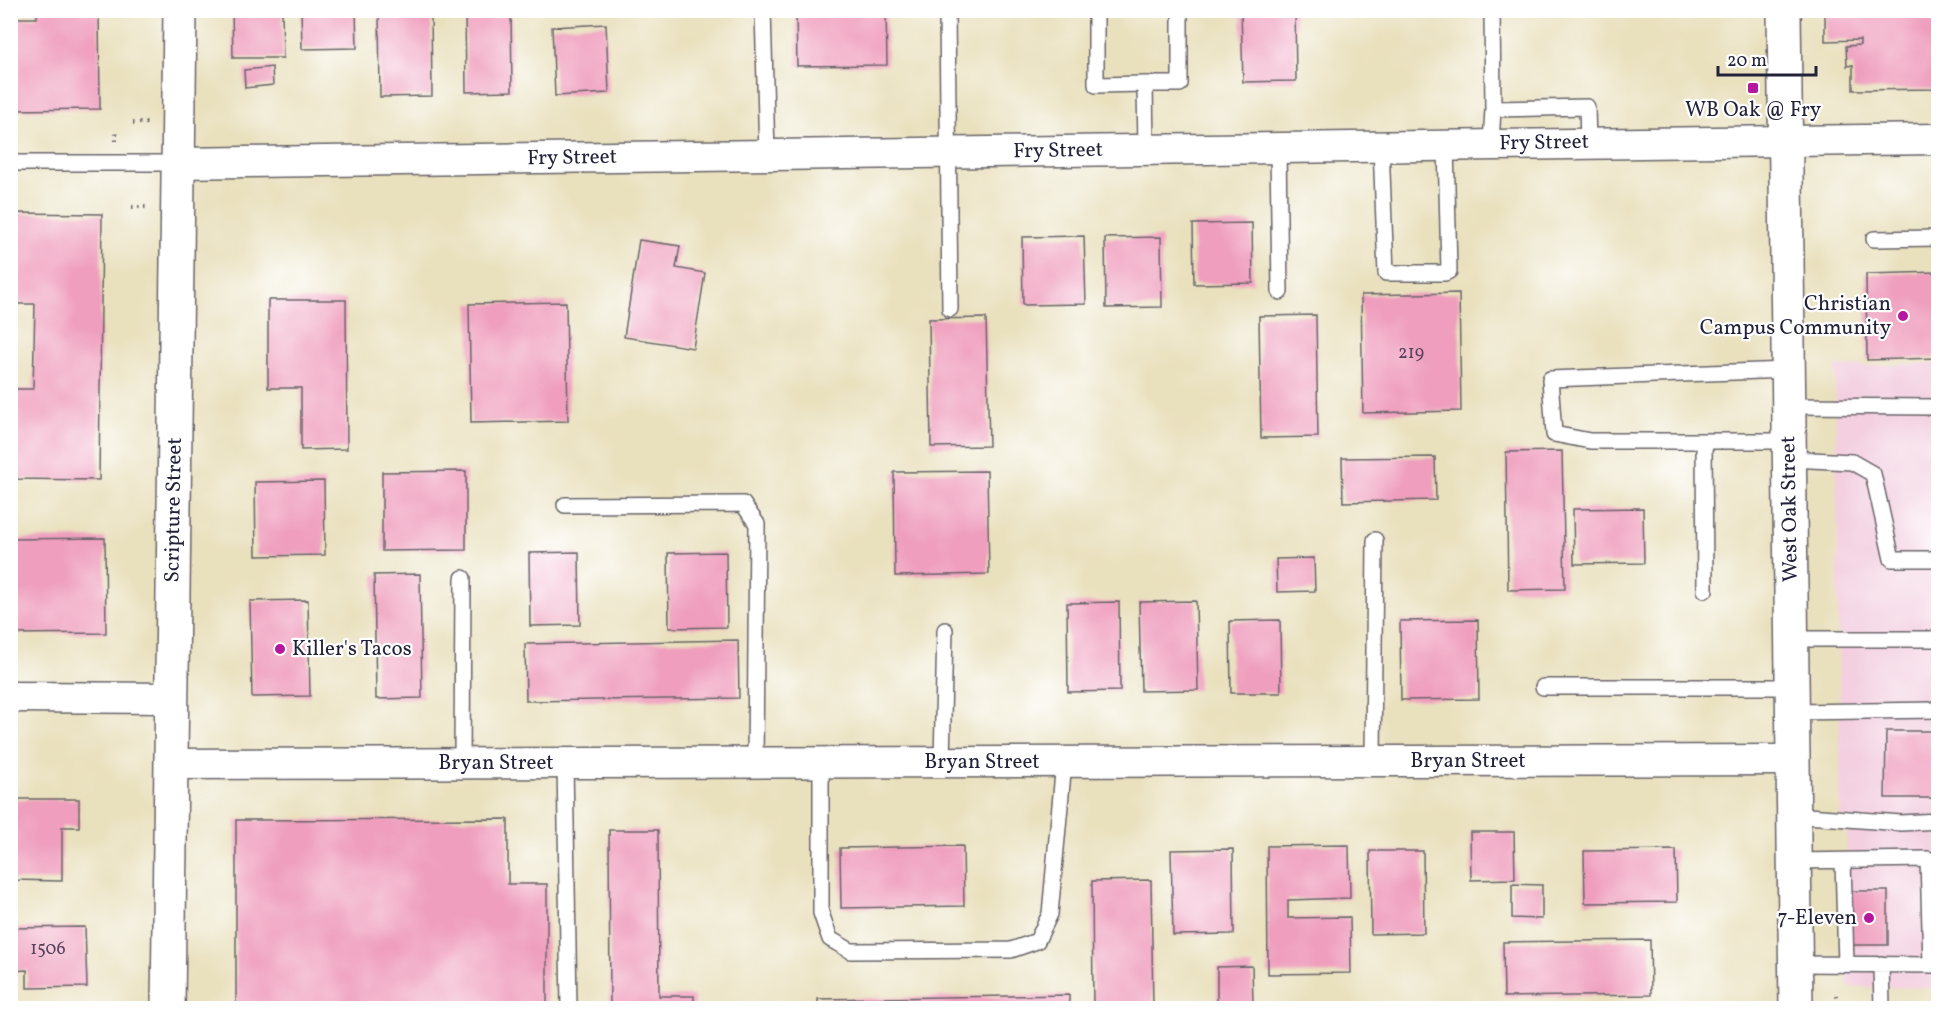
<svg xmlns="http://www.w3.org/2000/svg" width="1949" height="1019" font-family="Vollkorn,serif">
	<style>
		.built { fill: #f3cfe0 }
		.building { fill: #ef9ebd }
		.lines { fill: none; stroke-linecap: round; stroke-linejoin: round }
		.lane-casing { stroke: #686468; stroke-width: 18 }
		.street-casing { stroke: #686468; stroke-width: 33 }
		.secondary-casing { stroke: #686468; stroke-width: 36 }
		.path { stroke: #686468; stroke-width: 4; stroke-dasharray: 1.5 4.5; stroke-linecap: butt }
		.lane { stroke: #fff; stroke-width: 15 }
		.street { stroke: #fff; stroke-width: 30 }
		.secondary { stroke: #fff; stroke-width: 33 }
		.poi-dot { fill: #b5179e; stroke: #fff; stroke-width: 2 }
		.labels { text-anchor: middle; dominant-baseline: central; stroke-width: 4.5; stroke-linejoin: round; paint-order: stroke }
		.number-label { font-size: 18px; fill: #55415c }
		.poi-label { font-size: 21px; fill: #22223b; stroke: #fff; text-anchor: end }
		.street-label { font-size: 21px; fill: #22223b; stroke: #fff }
	</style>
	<rect width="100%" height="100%" fill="#fff"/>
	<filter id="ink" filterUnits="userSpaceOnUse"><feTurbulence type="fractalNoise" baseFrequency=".0167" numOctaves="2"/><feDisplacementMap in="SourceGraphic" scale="12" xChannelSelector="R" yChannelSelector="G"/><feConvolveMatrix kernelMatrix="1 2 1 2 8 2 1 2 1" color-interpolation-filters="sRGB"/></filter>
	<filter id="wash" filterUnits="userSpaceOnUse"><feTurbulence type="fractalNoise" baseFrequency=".008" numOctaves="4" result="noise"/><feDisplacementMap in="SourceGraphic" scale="24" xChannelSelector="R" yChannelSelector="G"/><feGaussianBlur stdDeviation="1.35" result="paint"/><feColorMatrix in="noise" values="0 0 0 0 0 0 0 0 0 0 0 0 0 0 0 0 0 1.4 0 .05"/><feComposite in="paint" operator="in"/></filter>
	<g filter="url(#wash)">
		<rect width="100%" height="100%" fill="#e9e0bd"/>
		<!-- built -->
		<path class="built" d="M1938 363V988L1847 987V832L1841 831 1835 367Z"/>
		<g id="blocks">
			<!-- building -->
			<path class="building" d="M37 10H99L100 109 10 110V18H37Z
				M232 10H282L283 58H233Z
				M301 10H356L357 48 302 49Z
				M379 10H431L432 96 380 97Z
				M465 10H511L512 91 466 92Z
				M796 10H886L887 65 797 66Z
				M1241 10H1295L1296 81 1243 82Z
				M1825 10H1938V89L1853 90V65L1847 66 1846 46 1860 45V40L1825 41Z
				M606 24 609 93 555 96 552 27Z
				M272 67 273 85 245 88 244 70Z
				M10 213 102 214 99 480 10 479V389H33L35 304H10Z
				M1252 223 1253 283 1194 284 1193 224Z
				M1084 236 1086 304 1023 305 1022 237Z
				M1161 237 1162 307 1106 308 1105 238Z
				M639 240 680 246 676 268 705 273 693 348 624 337Z
				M1938 272V358L1867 360 1866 274Z
				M1459 293 1461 411 1363 413 1361 295Z
				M268 300H346L347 449 301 450V388H268Z
				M566 302 568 421 471 423 469 304Z
				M1316 315 1318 437 1261 438 1259 316Z
				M986 318 989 446 931 447 929 319Z
				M1562 451 1565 589 1508 590 1506 452Z
				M1435 457 1436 500 1343 502 1342 458Z
				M466 471V550L382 551V472Z
				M987 471 989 574 895 576 894 472Z
				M324 481 325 555 256 556 255 482Z
				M1643 508 1644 563 1574 564 1573 509Z
				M105 538 106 633 10 634V539Z
				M579 552 580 625 530 626 529 553Z
				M726 552 727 627 669 628 668 553Z
				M1314 558 1315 591 1277 592 1276 559Z
				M420 574 422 698 376 699 374 575Z
				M308 600 310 696 252 697 250 601Z
				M1196 601 1198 690 1141 691 1139 602Z
				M1119 602 1120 691 1068 692 1067 603Z
				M1280 620 1281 693H1231L1230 621Z
				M1478 620 1479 699 1401 700 1400 621Z
				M738 640 739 698 526 701 525 644Z
				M1886 731H1938V798H1885Z
				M12 799H79V827H62V881L11 880Z
				M508 819V884H547V1008H236V820Z
				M609 830H658L659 996H694V1008H610Z
				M1470 832H1514L1515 879 1471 880Z
				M1349 845 1350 898 1288 900V918L1350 917 1351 973 1268 974 1267 846Z
				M963 846 964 906 841 908 840 848Z
				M1233 849 1234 934 1173 935 1171 850Z
				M1676 850 1677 902 1585 903 1584 851Z
				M1370 851H1423L1424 933 1371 934Z
				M1151 880 1153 1008H1093L1092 881Z
				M1512 884 1542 885V919L1512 918Z
				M1850 891H1888V945H1851Z
				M85 927 87 987 27 988V970L10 971V928Z
				M1650 940 1651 995 1504 997 1503 942Z
				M1252 966 1253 1003 1217 1004V967Z
				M1069 995V1008H818V999Z"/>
		</g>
	</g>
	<g filter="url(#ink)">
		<use href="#blocks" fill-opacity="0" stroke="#686468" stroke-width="1.5"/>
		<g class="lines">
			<defs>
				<path id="lane" d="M763 10 767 155
					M947 10 950 309
					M1492 10 1493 109 1587 107 1588 143
					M1096 16V85L1145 84 1146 150
					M1145 84H1180V18
					M1491 144 1493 109
					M1381 146 1386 273H1445L1449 271 1446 145
					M1278 148 1280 292
					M10 163H178
					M1874 239 1938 238
					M1788 370 1550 379 1554 434 1590 441H1790
					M1789 406 1938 407
					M1704 441 1705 590
					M1790 459 1852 462 1873 474 1892 559H1938
					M565 505 743 504 757 524 755 763
					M1792 639H1936
					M1543 687H1792
					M1793 712 1938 710
					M1373 761 1375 540
					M942 762 945 630
					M565 763 569 1008
					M821 763V913L830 939 851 951 1011 950 1037 941 1050 914 1064 762
					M462 764 463 578
					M1794 815 1901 823 1938 821
					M1795 861 1928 859 1931 964
					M1843 861 1846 964
					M1796 964 1938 965
					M1881 964 1882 1008"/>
				<path id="street" d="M178 163 1938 139
					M10 697 172 698
					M170 764 1793 760"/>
				<path id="secondary" d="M1784 10 1796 1008
					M168 1008 180 10"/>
			</defs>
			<!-- lane casing -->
			<use href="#lane" class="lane-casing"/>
			<!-- street casing -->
			<use href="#street" class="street-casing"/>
			<!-- secondary casing -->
			<use href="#secondary" class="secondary-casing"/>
			<!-- path -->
			<path class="path" d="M133 123H147
				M116 141V131
				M132 207H146
				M1836 995 1837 1006"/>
			<!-- lane -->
			<use href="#lane" class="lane"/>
			<!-- street -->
			<use href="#street" class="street"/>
			<!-- secondary -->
			<use href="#secondary" class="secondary"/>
		</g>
	</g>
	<!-- markers -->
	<g class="poi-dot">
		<rect x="1747" y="82" width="12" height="12" rx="3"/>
		<circle cx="1903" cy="316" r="6"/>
		<circle cx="280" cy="649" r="6"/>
		<circle cx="1869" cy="918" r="6"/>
	</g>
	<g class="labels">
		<!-- number labels -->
		<g class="number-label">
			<text x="1411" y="353">219</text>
			<text x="48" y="949">1506</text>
		</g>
		<!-- poi labels -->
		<g class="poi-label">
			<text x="1753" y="110" text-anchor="middle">WB Oak @ Fry</text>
			<text x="1891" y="304">Christian<tspan x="1891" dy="24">Campus Community</tspan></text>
			<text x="292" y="649" text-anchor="start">Killer's Tacos</text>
			<text x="1857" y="918">7-Eleven</text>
		</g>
		<!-- street labels -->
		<g class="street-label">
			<text transform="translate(1544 143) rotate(-1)">Fry Street</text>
			<text transform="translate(1058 151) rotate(-1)">Fry Street</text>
			<text transform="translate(572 158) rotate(-1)">Fry Street</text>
			<text transform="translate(1790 509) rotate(-91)">West Oak Street</text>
			<text transform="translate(174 510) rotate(-89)">Scripture Street</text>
			<text x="1468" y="761">Bryan Street</text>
			<text x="982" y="762">Bryan Street</text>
			<text x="496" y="763">Bryan Street</text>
		</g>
	</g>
	<!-- margin -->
	<rect width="1949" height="1019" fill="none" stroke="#fff" stroke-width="36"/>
	<!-- scale -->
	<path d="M1718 66v9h98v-9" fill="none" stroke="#22223b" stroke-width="3"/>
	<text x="1727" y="66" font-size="18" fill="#22223b" stroke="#ffffff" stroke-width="4.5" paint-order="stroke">20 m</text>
</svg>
